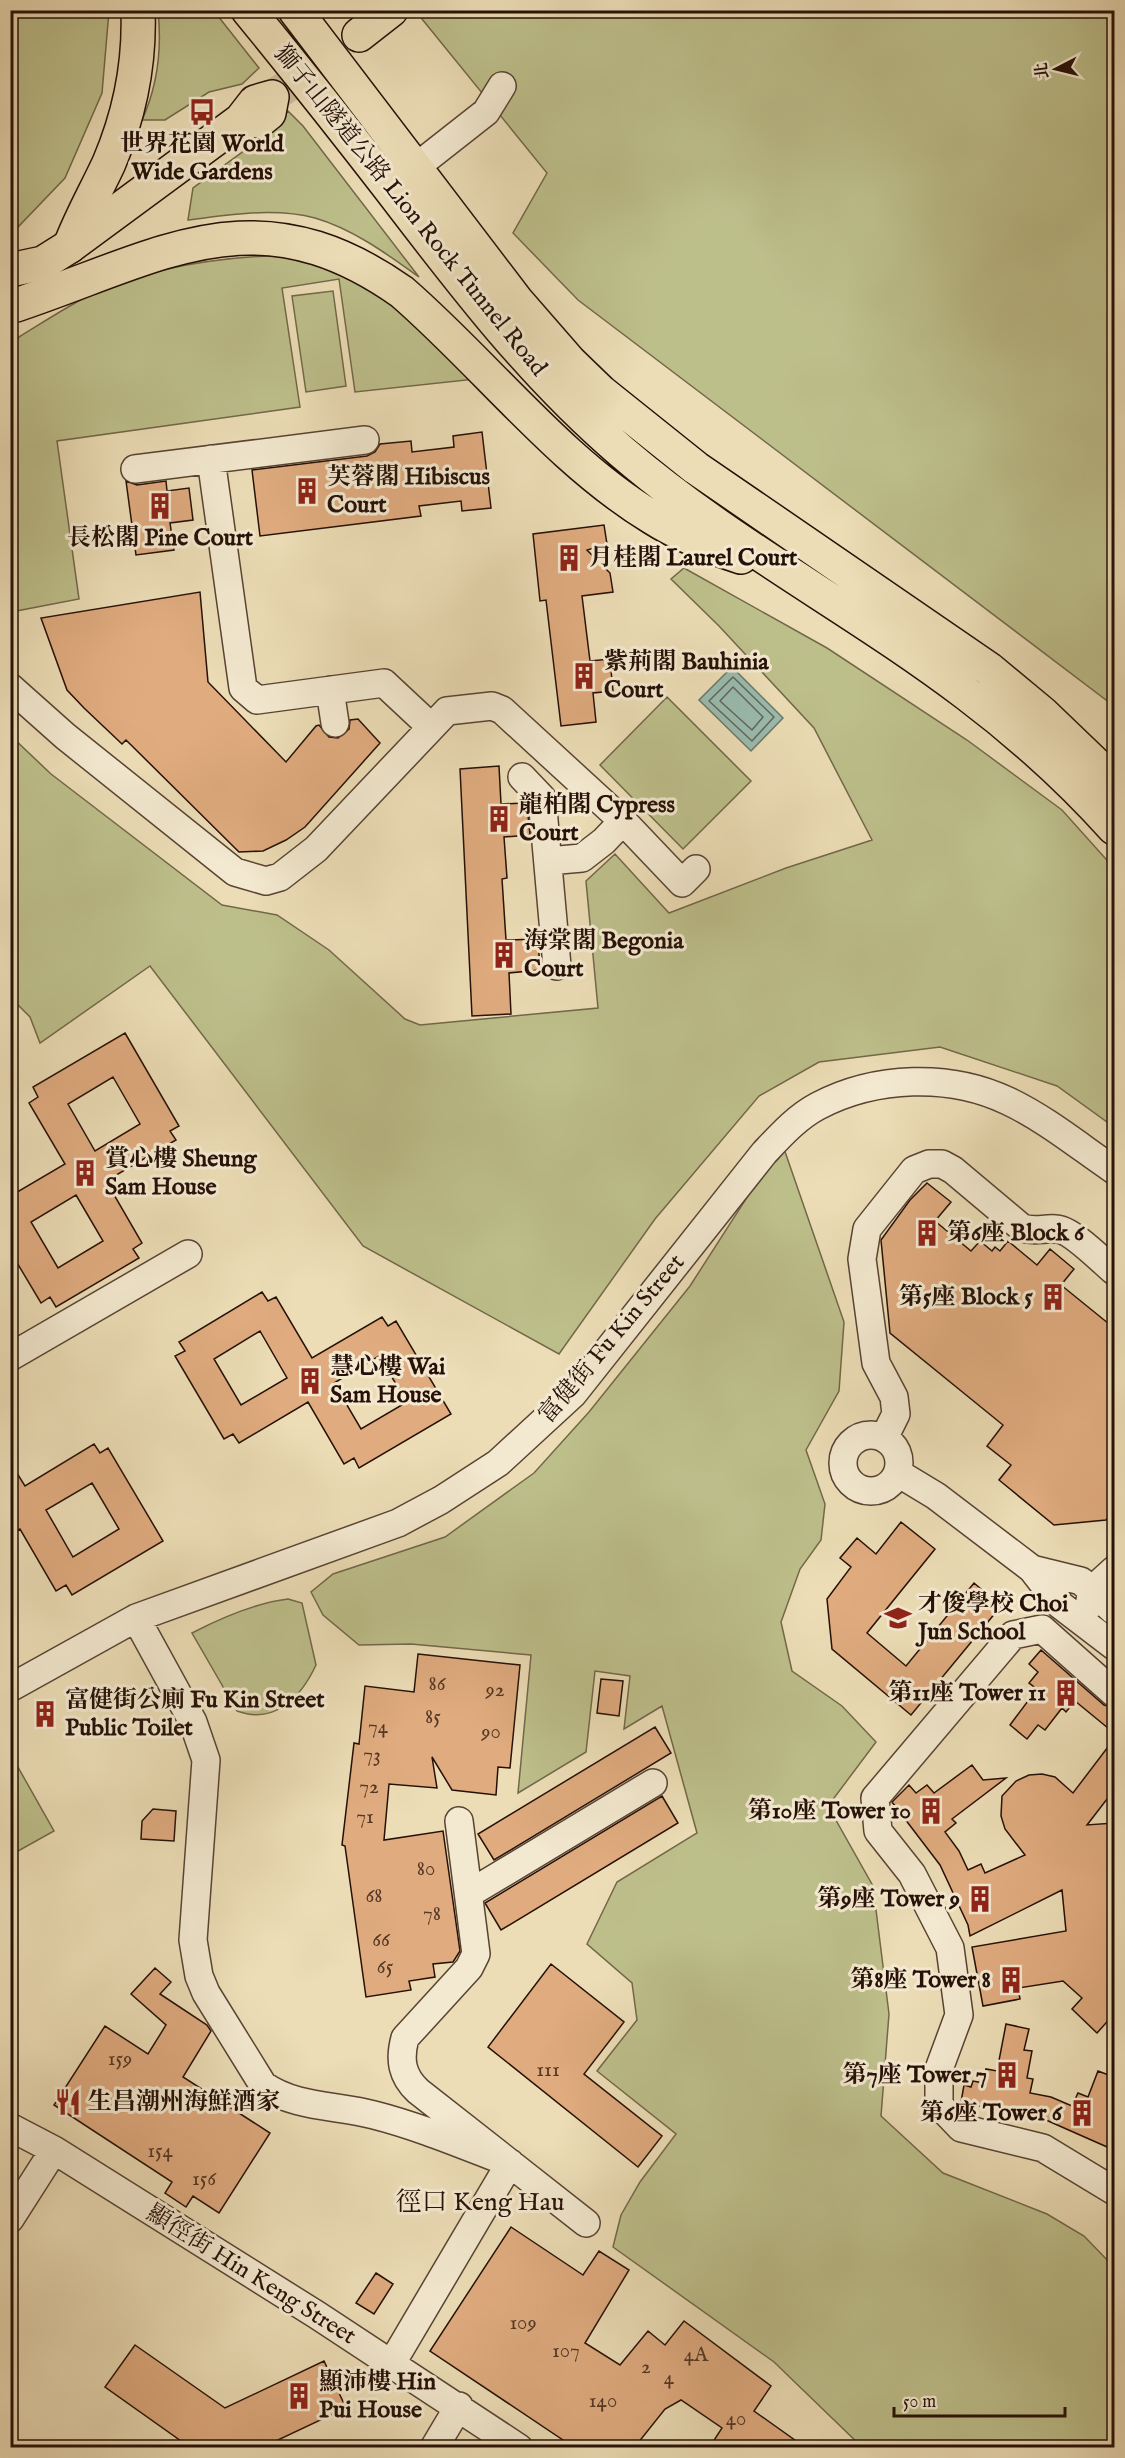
<svg xmlns="http://www.w3.org/2000/svg" width="1125" height="2458" font-family="'IM FELL English','Noto Serif TC',serif">
	<style>
		.green { fill: #bdbf8b; stroke: #726849; stroke-width: 1.5 }
		.water { fill: #99bcaf; stroke: #6b776c; stroke-width: 1.5 }
		.lines { fill: none; stroke-linecap: round; stroke-linejoin: round }
		.shore { stroke: #60665b; stroke-width: 1.5 }
		.building { fill: #dfab7f; stroke: #261007; stroke-width: 1.5; fill-rule: evenodd }
		.major-tunnel { stroke: #cebe9c; stroke-width: 33; stroke-dasharray: 33 16; stroke-linecap: butt }
		.minor-casing { stroke: #584333; stroke-width: 30 }
		.major-casing { stroke: #261007; stroke-width: 36 }
		.highway-casing { stroke: #261007; stroke-width: 36 }
		.minor { stroke: #f3e9d0; stroke-width: 27 }
		.major { stroke: #ecddb6; stroke-width: 33 }
		.highway { stroke: #ecddb6; stroke-width: 33 }
		.labels { text-anchor: middle; dominant-baseline: central; stroke-width: 6; stroke-linejoin: round; paint-order: stroke }
		.number-label { font-size: 21px; fill: #543725 }
		.poi-label { font-size: 24px; font-weight: bold; fill: #261007; stroke: #f3e9d0; text-anchor: start }
		.street-label { font-size: 24px; fill: #261007; stroke: #f3e9d0 }
		.neighbourhood-label { font-size: 26px; fill: #261007; stroke: #f3e9d0 }
	</style>
	<rect width="100%" height="100%" fill="#ecddb6"/>
	<filter id="stains"><feTurbulence type="fractalNoise" baseFrequency=".00333" numOctaves="4"/><feColorMatrix values="0 0 0 0 .2 0 0 0 0 .09 0 0 0 0 .02 0 0 0 .5 -.17"/></filter>
	<radialGradient id="worn" r=".72"><stop offset=".6" stop-color="#630" stop-opacity="0"/><stop offset="1" stop-color="#630" stop-opacity=".3"/></radialGradient>
	<!-- green -->
	<path class="green" d="M11 10 109 11 102 93 65 178 18 227 11 230Z
		M431 10 1114 11V706L578 300 513 233 547 173 422 19Z
		M158 11H214L259 68 242 84 209 92 165 120H142C158 85 162 49 158 11Z
		M288 111 303 126 419 277C387 254 353 229 315 218 274 207 229 215 188 220L193 188 256 142Z
		M295 255 361 279 476 379 355 392 339 279 282 288 300 407 57 441 79 599 11 612V347L19 337C42 323 66 307 90 295 154 265 226 256 295 255Z
		M333 291 346 386 306 392 292 296Z
		M684 568 827 648 967 740 1062 810 1114 868V1127L1057 1086 940 1047 819 1062 759 1096 655 1219 559 1354 363 1246 150 966 40 1043 30 1017 11 998V736L51 774 222 905 277 915 329 950 405 1019 420 1025 598 1008 586 881 615 854 669 913 786 868 872 840 814 728 719 626 671 579Z
		M667 697 751 781 683 849 600 765Z
		M782 1143 844 1322 839 1391 806 1450 825 1504 821 1540 800 1569 781 1622 792 1671 842 1706 876 1742 828 1806 873 1886 889 2014 881 2116 943 2173 1047 2214 1084 2236 1114 2267V2447H862L774 2362 613 2247 621 2215 640 2182 676 2134 597 2071 637 2020 632 1983 587 1944 617 1882 697 1833 662 1706 624 1729 630 1676 595 1671 586 1752 518 1793 531 1655 411 1644 359 1645 323 1615 311 1592 333 1574 445 1537 534 1473 589 1412 690 1286Z
		M288 1599 302 1603 316 1665C301 1697 275 1725 237 1711L192 1633C221 1618 255 1603 288 1599Z
		M10 1753 54 1831 11 1855H10Z"/>
	<!-- water -->
	<path class="water" d="M732 667 783 718 751 751 699 700Z"/>
	<g class="lines">
		<!-- shore -->
		<path class="shore" d="M733 677 774 717 752 741 709 701Z
			M733 687 763 717 752 730 720 701Z"/>
	</g>
	<!-- building -->
	<path class="building" d="M482 432 491 508 462 511 461 501 419 506 421 516 260 536 252 470 367 456 375 452 380 444 411 441 412 452 454 447 453 436Z
		M126 481 137 485 166 481 167 491 189 488 193 520 170 523 174 550 136 555Z
		M604 525 607 544 587 550 610 573 613 592 582 596 590 661 610 659 613 691 593 693 596 722 561 726 546 600 540 601 533 534Z
		M200 592 208 682 286 762 316 726 319 725 329 737 338 738 349 729 350 720 358 719 380 743 305 827 286 840 263 851 239 852 126 740 122 744 84 708 67 690 41 618Z
		M499 766 501 804 525 803 527 805 530 835 504 837 507 878 502 879 506 940 538 939 540 970 509 973 511 1014 472 1016 460 769Z
		M125 1033 179 1126 170 1131 176 1140 106 1181 142 1243 133 1249 139 1258 56 1307 50 1297 41 1303 10 1251V1187L14 1194 65 1164 29 1103 38 1097 33 1087ZM113 1077 140 1124 95 1151 68 1104ZM76 1195 103 1241 58 1268 31 1222Z
		M927 1183 951 1202 935 1221 971 1251 980 1241 992 1251 995 1247 1000 1251 1008 1241 1037 1265 1050 1249 1074 1269 1061 1285 1114 1328V1509L1106 1520 1054 1525 999 1480 1011 1465 987 1446 1003 1425 890 1333 881 1240 910 1200Z
		M262 1292 268 1301 276 1297 312 1358 382 1317 388 1326 396 1321 451 1414 359 1468 354 1458 344 1464 308 1402 239 1443 233 1434 224 1439 175 1356 185 1351 179 1342ZM260 1331 287 1378 241 1405 214 1359ZM379 1356 407 1402 361 1429 334 1383Z
		M94 1444 100 1453 108 1448 163 1541 72 1595 66 1585 56 1591 20 1529 10 1535V1462L25 1486ZM92 1483 119 1529 73 1557 46 1510Z
		M901 1522 935 1549 867 1633 906 1666 974 1583 1001 1606 911 1715 832 1649 827 1599 851 1567 840 1558 857 1538 876 1554Z
		M1041 1650 1104 1705 1114 1708V1733L1075 1701 1066 1712 1062 1708 1045 1730 1038 1725 1027 1739 1010 1725 1037 1689 1029 1683 1038 1672 1029 1664Z
		M418 1654 520 1665 510 1768 498 1767 496 1795 452 1790 432 1757 437 1788 389 1784 384 1840 443 1831 460 1951 453 1962 433 1964 435 1977 409 1981 411 1990 366 1997 345 1846 342 1845 354 1743 359 1744 365 1686 414 1692Z
		M601 1679 623 1681 619 1716 597 1713Z
		M655 1727 671 1753 494 1860 478 1834Z
		M1114 1739V1790L1087 1825 1114 1823V2014L1097 2033 1072 2009 1082 1998 1063 1981 1018 1988 1020 1999 983 2006 972 1947 1066 1931 1062 1890 970 1936 968 1925 940 1865 892 1802 909 1785 916 1793 927 1785 934 1793 972 1765 983 1780 1006 1778 952 1819 956 1823 945 1832 959 1851 968 1870 981 1864 985 1873 1025 1855 1005 1829 1001 1816 1002 1796 1016 1781 1029 1775 1042 1774 1055 1777 1073 1793Z
		M662 1796 678 1823 501 1930 485 1903Z
		M153 1809 176 1811 174 1841 141 1839 142 1821Z
		M551 1964 624 2022 584 2074 662 2136 638 2167 488 2047Z
		M155 1968 171 1982 160 1994 207 2025 211 2031 183 2077 270 2133 219 2213 193 2196 186 2207 165 2193 172 2182 54 2105 105 2026 148 2054 166 2025 131 1994Z
		M1006 2024 1029 2029 1024 2050 1032 2051 1027 2078 1033 2079 1030 2093 1051 2097 1072 2106 1078 2093 1088 2097 1098 2071 1114 2077V2150L1046 2120 961 2102 964 2085 971 2087 973 2081 984 2083 986 2069 997 2071Z
		M511 2227 583 2275 599 2251 629 2270 585 2343 620 2365 648 2331 665 2345 684 2321 771 2386 754 2411 806 2448H709L722 2428 681 2400 665 2409 634 2448H575L430 2351Z
		M376 2273 393 2284 374 2314 356 2303Z
		M135 2345 225 2408 324 2361 346 2408 261 2448H191L105 2387Z"/>
	<g class="lines">
		<!-- major-tunnel -->
		<path class="major-tunnel" d="M272 97 359 35"/>
		<defs>
			<path id="minor" d="M416 167 486 112 502 86
				M211 459 243 688 257 700 384 683 430 726
				M135 469 365 440
				M10 687 65 736 235 872 266 881 280 877 316 849 447 711 492 706 502 710 623 821 682 883 696 869
				M330 690 335 723
				M522 777 542 798 557 966
				M548 861 582 858 604 841 623 821
				M10 1357 188 1254
				M843 1463a28 28 0 1 1 56 0a28 28 0 1 1-56 0Z
				M884 1438 896 1414 894 1397 876 1363 862 1259 867 1229 914 1170 929 1164H942L953 1170 1022 1228C1035 1232 1043 1228 1056 1229 1071 1229 1102 1261 1114 1271
				M898 1473 936 1496 1032 1569 1059 1604 1114 1646
				M1032 1569 1081 1581 1114 1611
				M1089 1606 1092 1590 1114 1570
				M136 1618 193 1722 206 1760 193 1940 199 1976 206 1993 263 2085C295 2108 337 2105 374 2115 421 2127 465 2146 510 2163L392 2363
				M10 1688 136 1618 398 1523 441 1500 498 1463 573 1394 764 1153C780 1136 797 1117 818 1106 875 1076 950 1073 1008 1101 1046 1119 1080 1147 1114 1170
				M1114 1693 1042 1629 1013 1635 875 1798 878 1831 912 1874 950 1948 959 2015 939 2069V2105L961 2128 1043 2148 1114 2191
				M459 1821 476 1954 469 1968 405 2038C399 2060 402 2076 418 2091L586 2223
				M470 1893 653 1783
				M10 2127 54 2150 317 2315 519 2448
				M10 2219 54 2150
				M434 2448 459 2406"/>
			<path id="major" d="M359 35 391 10
				M10 270 43 263 70 246 241 120 255 102 272 97 269 113 259 121 241 120"/>
			<path id="highway" d="M248 10C297 70 344 129 391 190 462 283 532 375 622 452 729 544 855 609 967 694 1020 734 1070 779 1114 828
				M295 10 516 300 570 362 601 392 696 468 989 669 1042 713 1114 782
				M70 246C81 217 96 191 109 163 130 114 140 64 138 10
				M16 305C162 256 256 189 402 292 485 364 559 461 653 518 680 535 710 547 741 557"/>
		</defs>
		<!-- minor casing -->
		<use href="#minor" class="minor-casing"/>
		<!-- major casing -->
		<use href="#major" class="major-casing"/>
		<!-- highway casing -->
		<use href="#highway" class="highway-casing"/>
		<!-- minor -->
		<use href="#minor" class="minor"/>
		<!-- major -->
		<use href="#major" class="major"/>
		<!-- highway -->
		<use href="#highway" class="highway"/>
	</g>
	<!-- icons -->
	<defs>
		<symbol id="bus-bare" viewBox="-9 -9 18 18"><path d="M-5-6H5V4H4V6H2V4H-2V6H-4V4H-5ZM-3.5-4V0h7V-4ZM-3.5 1.2v1.5H-2V1.2ZM2 1.2v1.5H3.5V1.2Z" fill="#8f2418" stroke="#f3e9d0" stroke-width="2.5" paint-order="stroke"/></symbol>
		<symbol id="building-bare" viewBox="-9 -9 18 18"><path d="M-4-6H4V6H1V3H-1V6H-4ZM-2.5-4.3h1.7v1.8h-1.7ZM.8-4.3h1.7v1.8H.8ZM-2.5-1h1.7V.8h-1.7ZM.8-1h1.7V.8H.8Z" fill="#8f2418" stroke="#f3e9d0" stroke-width="2.5" paint-order="stroke"/></symbol>
		<symbol id="school-bare" viewBox="-9 -9 18 18"><path d="M0-5L7-2L0 1L-7-2ZM-4 1L0 2.5L4 1V4Q0 6-4 4Z" fill="#8f2418" stroke="#f3e9d0" stroke-width="2.5" paint-order="stroke"/></symbol>
		<symbol id="restaurant-bare" viewBox="-9 -9 18 18"><path d="M-5-6h1v4h1v-4h1v4h1v-4h1v5L-1.5 .5V6h-2V.5L-5-1ZM5-6V6H3V1.5H1.5Q1.5-4 5-6Z" fill="#8f2418" stroke="#f3e9d0" stroke-width="2.5" paint-order="stroke"/></symbol>
	</defs>
	<g fill-rule="evenodd">
		<use href="#bus-bare" x="183" y="93" width="38" height="38"/>
		<use href="#building-bare" x="288" y="472" width="38" height="38"/>
		<use href="#building-bare" x="141" y="487" width="38" height="38"/>
		<use href="#building-bare" x="550" y="539" width="38" height="38"/>
		<use href="#building-bare" x="565" y="657" width="38" height="38"/>
		<use href="#building-bare" x="480" y="800" width="38" height="38"/>
		<use href="#building-bare" x="485" y="936" width="38" height="38"/>
		<use href="#building-bare" x="66" y="1154" width="38" height="38"/>
		<use href="#building-bare" x="908" y="1214" width="38" height="38"/>
		<use href="#building-bare" x="1034" y="1278" width="38" height="38"/>
		<use href="#building-bare" x="291" y="1362" width="38" height="38"/>
		<use href="#school-bare" x="879" y="1599" width="38" height="38"/>
		<use href="#building-bare" x="1047" y="1674" width="38" height="38"/>
		<use href="#building-bare" x="26" y="1695" width="38" height="38"/>
		<use href="#building-bare" x="912" y="1792" width="38" height="38"/>
		<use href="#building-bare" x="961" y="1880" width="38" height="38"/>
		<use href="#building-bare" x="992" y="1961" width="38" height="38"/>
		<use href="#building-bare" x="988" y="2056" width="38" height="38"/>
		<use href="#restaurant-bare" x="49" y="2083" width="38" height="38"/>
		<use href="#building-bare" x="1063" y="2094" width="38" height="38"/>
		<use href="#building-bare" x="280" y="2377" width="38" height="38"/>
	</g>
	<g class="labels">
		<!-- number labels -->
		<g class="number-label">
			<text x="437" y="1684">86</text>
			<text x="495" y="1690">92</text>
			<text x="433" y="1717">85</text>
			<text x="378" y="1727">74</text>
			<text x="491" y="1732">90</text>
			<text x="372" y="1755">73</text>
			<text x="369" y="1787">72</text>
			<text x="365" y="1817">71</text>
			<text x="426" y="1869">80</text>
			<text x="374" y="1896">68</text>
			<text x="432" y="1914">78</text>
			<text x="381" y="1940">66</text>
			<text x="385" y="1967">65</text>
			<text x="120" y="2059">159</text>
			<text x="548" y="2070">111</text>
			<text x="160" y="2151">154</text>
			<text x="204" y="2179">156</text>
			<text x="523" y="2323">109</text>
			<text x="566" y="2351">107</text>
			<text x="696" y="2355">4A</text>
			<text x="646" y="2367">2</text>
			<text x="669" y="2378">4</text>
			<text x="603" y="2401">140</text>
			<text x="736" y="2419">40</text>
		</g>
		<!-- poi labels -->
		<g class="poi-label">
			<text x="202" y="144" text-anchor="middle">世界花園 World<tspan x="202" dy="28">Wide Gardens</tspan></text>
			<text x="327" y="477">芙蓉閣 Hibiscus<tspan x="327" dy="28">Court</tspan></text>
			<text x="160" y="538" text-anchor="middle">長松閣 Pine Court</text>
			<text x="589" y="558">月桂閣 Laurel Court</text>
			<text x="604" y="662">紫荊閣 Bauhinia<tspan x="604" dy="28">Court</tspan></text>
			<text x="519" y="805">龍柏閣 Cypress<tspan x="519" dy="28">Court</tspan></text>
			<text x="524" y="941">海棠閣 Begonia<tspan x="524" dy="28">Court</tspan></text>
			<text x="105" y="1159">賞心樓 Sheung<tspan x="105" dy="28">Sam House</tspan></text>
			<text x="947" y="1233">第6座 Block 6</text>
			<text x="1033" y="1297" text-anchor="end">第5座 Block 5</text>
			<text x="330" y="1367">慧心樓 Wai<tspan x="330" dy="28">Sam House</tspan></text>
			<text x="918" y="1604">才俊學校 Choi<tspan x="918" dy="28">Jun School</tspan></text>
			<text x="1046" y="1693" text-anchor="end">第11座 Tower 11</text>
			<text x="65" y="1700">富健街公廁 Fu Kin Street<tspan x="65" dy="28">Public Toilet</tspan></text>
			<text x="911" y="1811" text-anchor="end">第10座 Tower 10</text>
			<text x="960" y="1899" text-anchor="end">第9座 Tower 9</text>
			<text x="991" y="1980" text-anchor="end">第8座 Tower 8</text>
			<text x="987" y="2075" text-anchor="end">第7座 Tower 7</text>
			<text x="88" y="2102">生昌潮州海鮮酒家</text>
			<text x="1062" y="2113" text-anchor="end">第6座 Tower 6</text>
			<text x="319" y="2382">顯沛樓 Hin<tspan x="319" dy="28">Pui House</tspan></text>
		</g>
		<!-- street labels -->
		<g class="street-label">
			<text transform="translate(410 211) rotate(51)">獅子山隧道公路 Lion Rock Tunnel Road</text>
			<text transform="translate(612 1339) rotate(-50)">富健街 Fu Kin Street</text>
			<text transform="translate(251 2275) rotate(32)">顯徑街 Hin Keng Street</text>
		</g>
		<!-- neighbourhood labels -->
		<g class="neighbourhood-label">
			<text x="480" y="2202">徑口 Keng Hau</text>
		</g>
	</g>
	<!-- margin -->
	<rect width="1125" height="2458" fill="none" stroke="#ecddb6" stroke-width="36"/>
	<rect x="12" y="12" width="1101" height="2434" fill="none" stroke="#261007" stroke-width="3"/>
	<rect x="18" y="18" width="1089" height="2422" fill="none" stroke="#261007" stroke-width="1.5"/>
	<!-- north arrow -->
	<g transform="translate(1056 69) rotate(263)" stroke="#f3e9d0" stroke-width="4.5" paint-order="stroke">
	<path d="M0-4.5L10 22L0 15L-10 22Z" fill="#261007"/>
	<text y="-9" font-size="16" font-weight="bold" text-anchor="middle" fill="#261007">北</text>
	</g>
	<!-- scale -->
	<path d="M894 2407v9h171v-9" fill="none" stroke="#261007" stroke-width="3"/>
	<text x="903" y="2407" font-size="18" fill="#261007" stroke="#f3e9d0" stroke-width="4.5" paint-order="stroke">50 m</text>
	<rect width="100%" height="100%" filter="url(#stains)"/>
	<rect width="100%" height="100%" fill="url(#worn)"/>
</svg>
